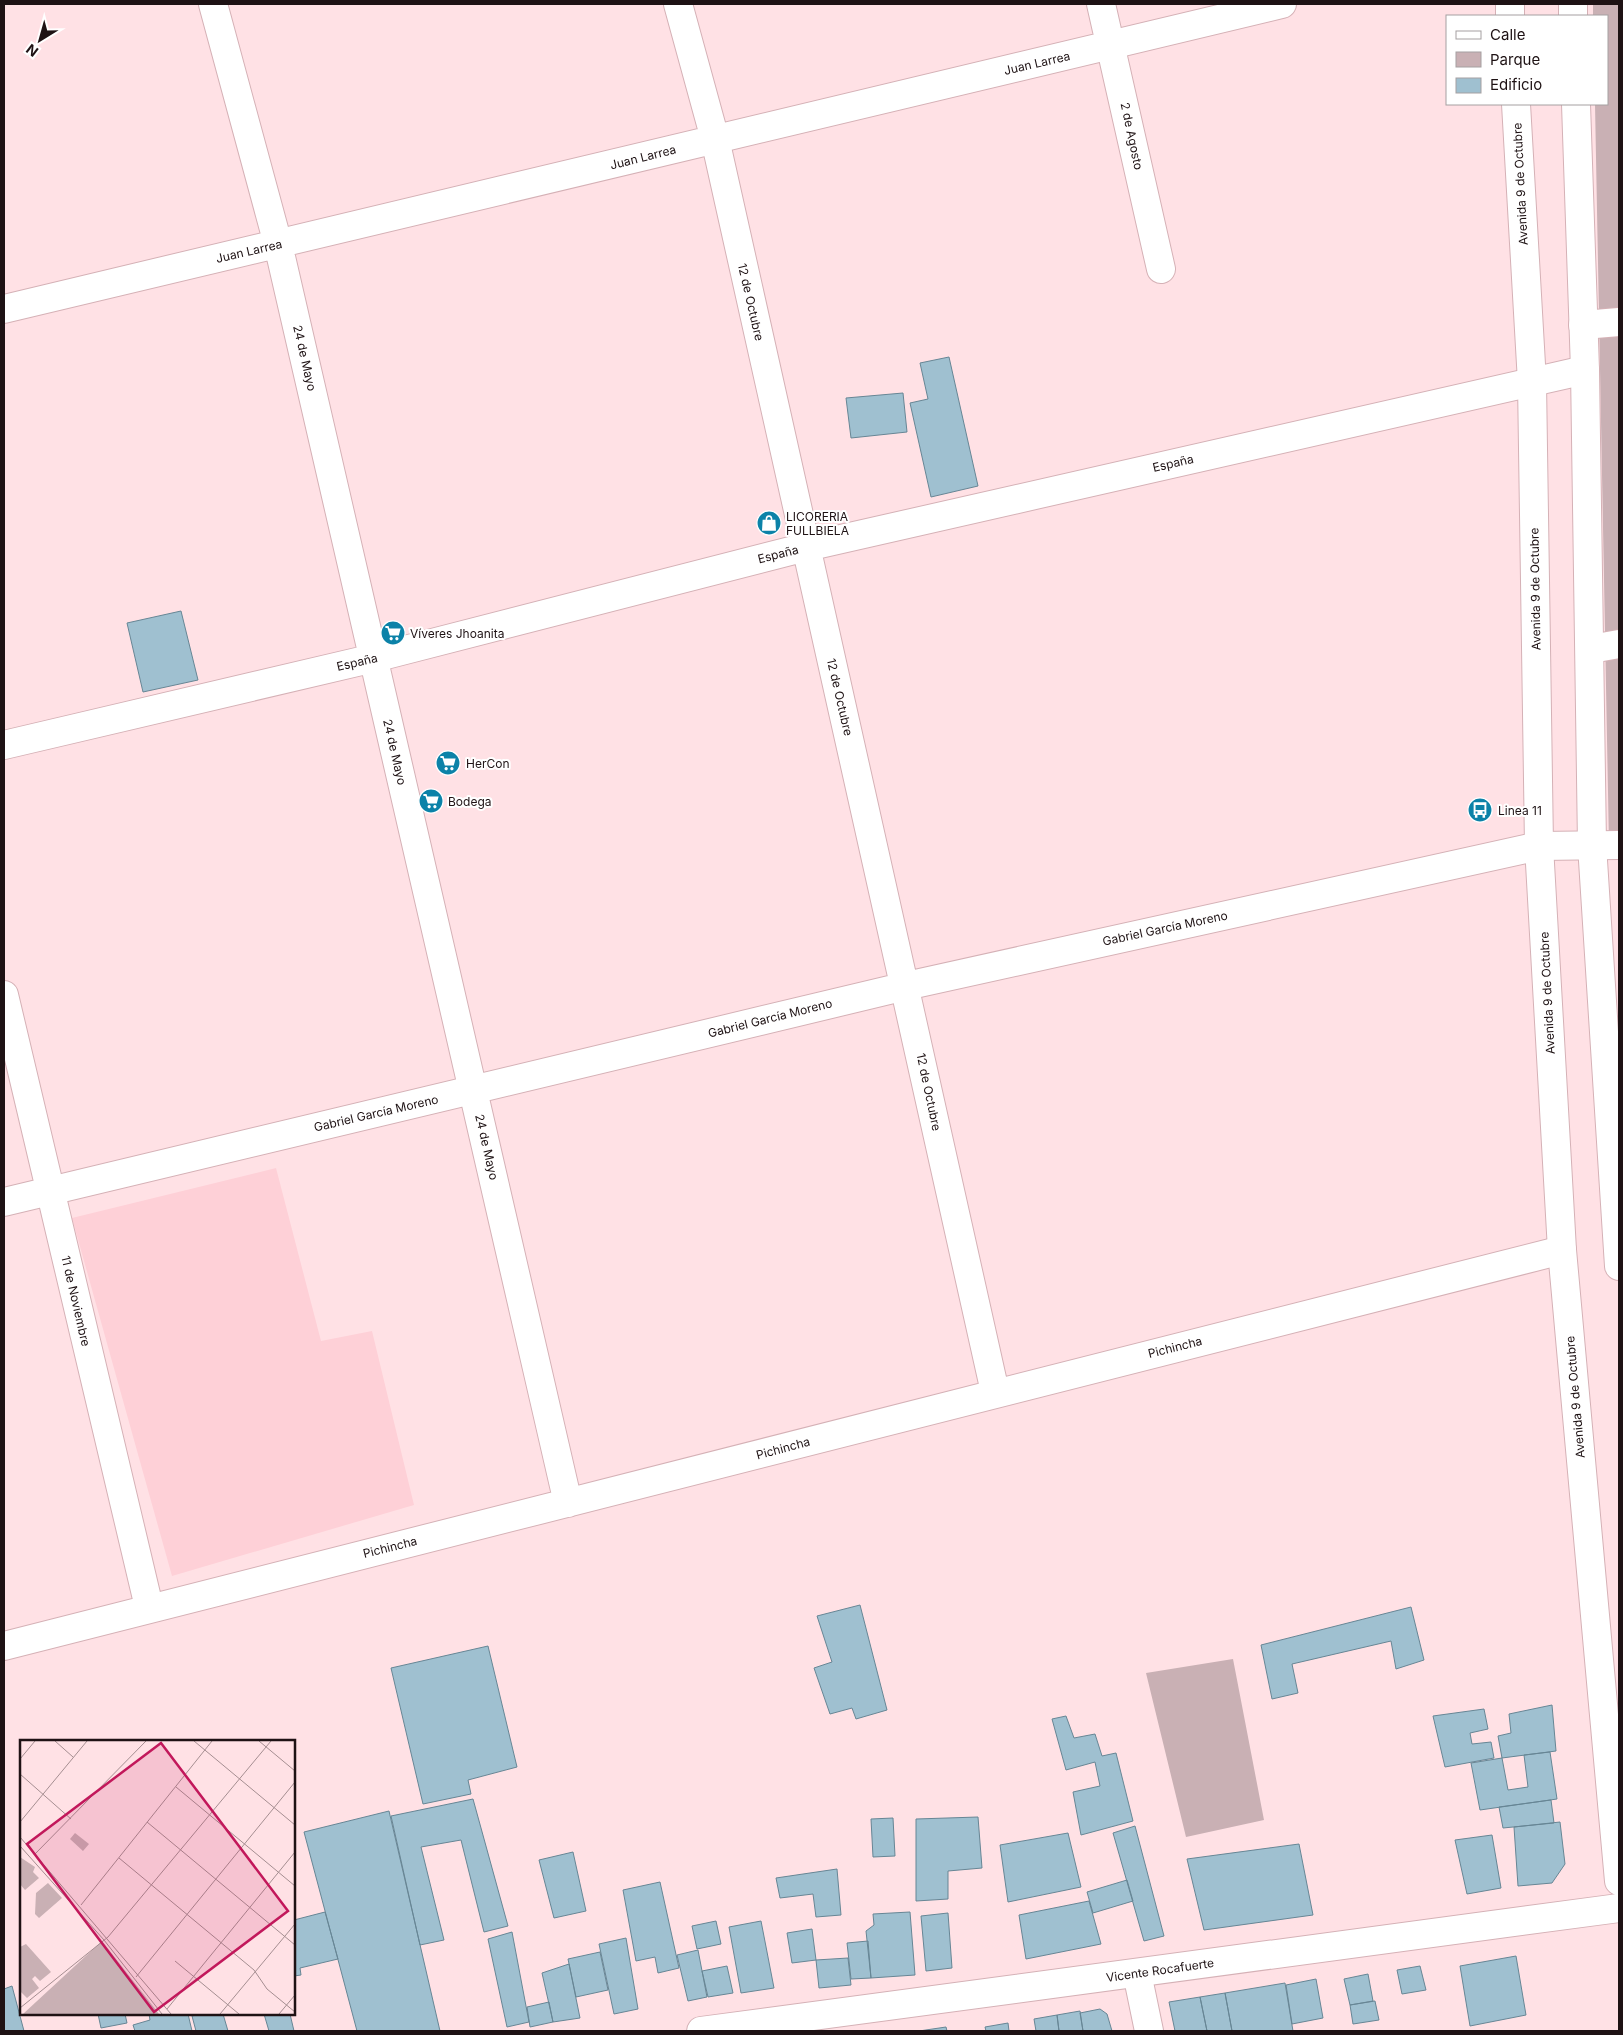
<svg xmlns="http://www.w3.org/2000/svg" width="1623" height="2035" font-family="Inter,sans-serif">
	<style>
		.built { fill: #fed0d7 }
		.green { fill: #c9b0b4 }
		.building { fill: #9fc0d0; stroke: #678695 }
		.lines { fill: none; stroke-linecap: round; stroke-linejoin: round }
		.minor-casing { stroke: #d5b1b6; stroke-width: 30 }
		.major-casing { stroke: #d5b1b6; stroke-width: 30 }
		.minor { stroke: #fff; stroke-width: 28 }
		.major { stroke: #fff; stroke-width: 28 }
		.labels { text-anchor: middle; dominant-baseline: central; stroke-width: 4; stroke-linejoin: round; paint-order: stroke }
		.street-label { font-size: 12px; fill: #1e1214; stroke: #fff }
		.poi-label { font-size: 12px; fill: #1e1214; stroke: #fff; text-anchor: start }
		.inset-road { fill: none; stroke: #a58e91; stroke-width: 1 }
		.view { fill: #c2185b; fill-opacity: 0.15; stroke: #c2185b; stroke-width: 2.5 }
		.inset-edge { fill: none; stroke: #1e1214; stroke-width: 2.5 }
	</style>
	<rect width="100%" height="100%" fill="#ffe1e5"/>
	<!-- built -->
	<path class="built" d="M276 1168 321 1341 372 1331 414 1505 172 1576 72 1218Z"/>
	<!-- green -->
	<path class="green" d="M1593 4H1619V844L1609 845 1595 104H1607V16H1593Z
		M1233 1659 1264 1820 1186 1837 1146 1673Z"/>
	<!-- building -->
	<path class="building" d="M949 357 978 486 931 497 910 403 928 399 920 363Z
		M903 393 907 432 851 438 846 398Z
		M181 611 198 680 143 692 127 623Z
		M860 1605 887 1710 856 1719 852 1708 830 1714 814 1668 832 1662 817 1616Z
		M1411 1607 1424 1660 1396 1669 1391 1641 1292 1664 1298 1693 1272 1699 1261 1645Z
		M488 1646 517 1767 468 1780 471 1794 423 1804 391 1668Z
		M1552 1705 1556 1751 1502 1758 1498 1736 1511 1733 1509 1714Z
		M1484 1709 1488 1729 1470 1733 1472 1744 1491 1742 1494 1758 1445 1767 1433 1716Z
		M1066 1716 1074 1738 1095 1734 1102 1756 1116 1753 1133 1821 1081 1835 1073 1792 1100 1786 1095 1762 1066 1770 1052 1719Z
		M1550 1752 1557 1799 1480 1810 1471 1763 1502 1758 1508 1790 1528 1787 1524 1755Z
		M473 1799 508 1926 484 1932 461 1840 421 1847 444 1940 420 1945 391 1816Z
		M1551 1800 1554 1823 1503 1828 1499 1807Z
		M389 1811 440 2031H357L304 1832Z
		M978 1817 982 1868 948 1871V1899L916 1901V1819Z
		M893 1818 895 1856 873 1857 871 1819Z
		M1560 1822 1565 1864 1552 1883 1518 1886 1514 1827Z
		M1135 1826 1164 1936 1144 1941 1113 1833Z
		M1068 1833 1081 1887 1008 1902 1000 1845Z
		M1492 1835 1501 1888 1467 1894 1455 1840Z
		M1299 1844 1313 1915 1204 1930 1187 1859Z
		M573 1852 586 1911 554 1918 539 1860Z
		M837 1869 841 1915 816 1917 813 1894 780 1898 776 1878Z
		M1127 1880 1133 1901 1093 1913 1087 1892Z
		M660 1882 679 1968 658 1973 655 1957 636 1961 623 1890Z
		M1089 1901 1101 1944 1026 1959 1019 1915Z
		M325 1912 338 1959 300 1968 301 1975 294 1976V1920Z
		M910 1912 915 1975 871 1978 866 1931 874 1925 873 1914Z
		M948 1913 952 1968 926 1971 921 1916Z
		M716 1921 721 1944 697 1949 692 1926Z
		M761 1921 774 1988 741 1993 729 1927Z
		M812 1929 816 1960 792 1963 787 1933Z
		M512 1932 529 2022 507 2027 488 1939Z
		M626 1938 638 2009 614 2014 599 1944Z
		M868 1941 871 1978 851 1979 847 1943Z
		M698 1950 707 1997 688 2001 677 1955Z
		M600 1952 608 1990 576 1997 568 1959Z
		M1516 1956 1526 2015 1470 2026 1460 1966Z
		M848 1958 851 1985 819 1988 816 1960Z
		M569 1964 580 2018 553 2022 542 1973Z
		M727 1966 733 1993 708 1997 702 1971Z
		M1420 1966 1426 1990 1402 1994 1397 1970Z
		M1368 1974 1373 2001 1350 2005 1344 1979Z
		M1316 1979 1323 2018 1292 2024 1286 1985Z
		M1285 1983 1293 2031H1232L1225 1993Z
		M12 1986 24 2031H4V1989Z
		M1225 1993 1232 2031H1207L1200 1997Z
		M1200 1997 1207 2031H1175L1169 2002Z
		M1375 2001 1379 2020 1353 2024 1350 2005Z
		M549 2002 553 2022 530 2027 527 2007Z
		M1100 2009 1107 2014 1112 2031H1083L1080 2013Z
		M1080 2011 1083 2031H1059L1057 2015Z
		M98 2014H125L127 2023 101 2028Z
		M149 2014H188L192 2031H135L133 2025 150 2020Z
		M200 2014H223L228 2031H196L192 2016Z
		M264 2014H290L294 2031H269Z
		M1057 2015 1059 2031H1036L1034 2019Z
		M1008 2023 1009 2031H986L985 2027Z
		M946 2027 947 2031H919Z"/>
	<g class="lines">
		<defs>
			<path id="minor" d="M213 4 278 244 568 1503
				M678 4 715 139 995 1392
				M1101 4 1161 269
				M4 309 1282 4
				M1583 325 1619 322
				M1591 649 1619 644
				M4 745 374 658 806 547 1585 370
				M4 995 149 1607
				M4 1202 906 986 1539 846 1619 845
				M4 1646 1562 1250
				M1137 1973 1149 2031"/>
			<path id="major" d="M1510 4V16
				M1573 4V16
				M1516 104 1532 382 1539 846 1562 1250 1619 1881
				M1576 104 1585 370 1592 845 1619 1266
				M701 2031 1619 1908"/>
		</defs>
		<!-- minor casing -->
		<use href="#minor" class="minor-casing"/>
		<!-- major casing -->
		<use href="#major" class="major-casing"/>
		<!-- minor -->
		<use href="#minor" class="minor"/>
		<!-- major -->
		<use href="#major" class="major"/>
	</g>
	<!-- icons -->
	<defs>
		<symbol id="shop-disc" viewBox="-11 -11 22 22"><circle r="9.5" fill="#0c82a8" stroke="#fff"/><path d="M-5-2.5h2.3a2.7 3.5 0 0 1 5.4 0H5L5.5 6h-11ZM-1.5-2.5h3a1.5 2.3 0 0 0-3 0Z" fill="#fff"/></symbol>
		<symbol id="supermarket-disc" viewBox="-11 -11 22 22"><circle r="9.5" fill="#0c82a8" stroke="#fff"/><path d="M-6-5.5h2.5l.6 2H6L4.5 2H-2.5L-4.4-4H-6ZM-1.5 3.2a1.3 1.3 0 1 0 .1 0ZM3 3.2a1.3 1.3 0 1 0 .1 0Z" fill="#fff"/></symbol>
		<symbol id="bus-disc" viewBox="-11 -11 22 22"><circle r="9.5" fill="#0c82a8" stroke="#fff"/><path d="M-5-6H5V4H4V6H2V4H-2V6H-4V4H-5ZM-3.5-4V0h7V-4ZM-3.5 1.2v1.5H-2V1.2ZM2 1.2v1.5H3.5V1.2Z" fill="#fff"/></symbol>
	</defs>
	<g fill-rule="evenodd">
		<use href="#shop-disc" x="755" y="509" width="28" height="28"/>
		<use href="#supermarket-disc" x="379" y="619" width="28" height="28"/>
		<use href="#supermarket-disc" x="434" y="749" width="28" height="28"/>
		<use href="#supermarket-disc" x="417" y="787" width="28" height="28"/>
		<use href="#bus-disc" x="1466" y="796" width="28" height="28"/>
	</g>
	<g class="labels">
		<!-- street labels -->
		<g class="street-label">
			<text transform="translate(1037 63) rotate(-13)">Juan Larrea</text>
			<text transform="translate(1132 136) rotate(78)">2 de Agosto</text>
			<text transform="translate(643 157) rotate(-14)">Juan Larrea</text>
			<text transform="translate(1520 184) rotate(-93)">Avenida 9 de Octubre</text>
			<text transform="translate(249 251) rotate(-13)">Juan Larrea</text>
			<text transform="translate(751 302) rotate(77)">12 de Octubre</text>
			<text transform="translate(305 358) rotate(77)">24 de Mayo</text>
			<text transform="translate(1173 463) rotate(-13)">España</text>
			<text transform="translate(778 554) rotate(-14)">España</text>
			<text transform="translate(1535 589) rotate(-91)">Avenida 9 de Octubre</text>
			<text transform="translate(357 662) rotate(-13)">España</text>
			<text transform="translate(840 697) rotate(77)">12 de Octubre</text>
			<text transform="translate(395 752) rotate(77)">24 de Mayo</text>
			<text transform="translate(1165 928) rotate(-12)">Gabriel García Moreno</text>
			<text transform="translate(1547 993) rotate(-93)">Avenida 9 de Octubre</text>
			<text transform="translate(770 1018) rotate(-14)">Gabriel García Moreno</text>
			<text transform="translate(929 1092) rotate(78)">12 de Octubre</text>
			<text transform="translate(376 1113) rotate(-13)">Gabriel García Moreno</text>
			<text transform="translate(487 1147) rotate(77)">24 de Mayo</text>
			<text transform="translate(76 1301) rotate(77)">11 de Noviembre</text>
			<text transform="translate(1175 1347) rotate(-14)">Pichincha</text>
			<text transform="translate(1575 1397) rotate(-95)">Avenida 9 de Octubre</text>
			<text transform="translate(783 1448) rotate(-15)">Pichincha</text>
			<text transform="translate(390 1547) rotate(-14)">Pichincha</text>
			<text transform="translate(1160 1970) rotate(-8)">Vicente Rocafuerte</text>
		</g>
		<!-- poi labels -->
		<g class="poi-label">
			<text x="786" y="516">LICORERIA<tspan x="786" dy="14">FULLBIELA</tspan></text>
			<text x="410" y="633">Víveres Jhoanita</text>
			<text x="466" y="763">HerCon</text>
			<text x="448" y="801">Bodega</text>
			<text x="1498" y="810">Linea 11</text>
		</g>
	</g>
	<!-- overview -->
	<g transform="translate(20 1740)">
		<rect width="275" height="275" fill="#ffe1e5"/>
		<path d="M55 93 69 104 63 111 50 99ZM0 117 15 127 13 132 19 138 5 150 0 144ZM28 143 42 158 19 178 15 174 16 153ZM82 201 139 274H3ZM6 204 31 232 20 241 15 236 12 239 19 248 7 258 0 251V207Z" fill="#c9b0b4"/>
		<path class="inset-road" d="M35 1 53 17M174 1 275 85M239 1 275 31M0 19 15 1M0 34 51 79M156 47 275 146M0 82 67 1M127 82 275 205M0 97 151 274M0 106 84 200 142 274M15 114 126 1M99 118 234 230 247 249 275 272M61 165 192 1M155 221 219 274M116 237 275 42M0 268 88 197 251 1M147 269 275 112M200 274 275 184M259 274 275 255"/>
		<path class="view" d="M141 3 268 171 134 272 7 104Z"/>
		<rect width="275" height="275" class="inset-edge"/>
	</g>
	<!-- border -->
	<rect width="1623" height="2035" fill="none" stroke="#1e1214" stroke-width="10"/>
	<!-- legend -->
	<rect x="1446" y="15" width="162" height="90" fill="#ffffff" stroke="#a5a0a1"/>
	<rect x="1456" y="31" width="25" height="8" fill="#ffffff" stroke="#a5a0a1"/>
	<text x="1490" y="40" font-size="15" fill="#1e1214">Calle</text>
	<rect x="1456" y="52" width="25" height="15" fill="#c9b0b4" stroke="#a5a0a1"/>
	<text x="1490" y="65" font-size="15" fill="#1e1214">Parque</text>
	<rect x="1456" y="78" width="25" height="15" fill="#9fc0d0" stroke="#a5a0a1"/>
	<text x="1490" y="90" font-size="15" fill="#1e1214">Edificio</text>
	<!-- north arrow -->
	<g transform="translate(40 40) rotate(217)" stroke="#ffffff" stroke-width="4" paint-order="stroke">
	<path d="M0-4L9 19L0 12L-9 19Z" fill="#1e1214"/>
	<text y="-8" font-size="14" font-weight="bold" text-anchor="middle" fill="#1e1214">N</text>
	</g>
</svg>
